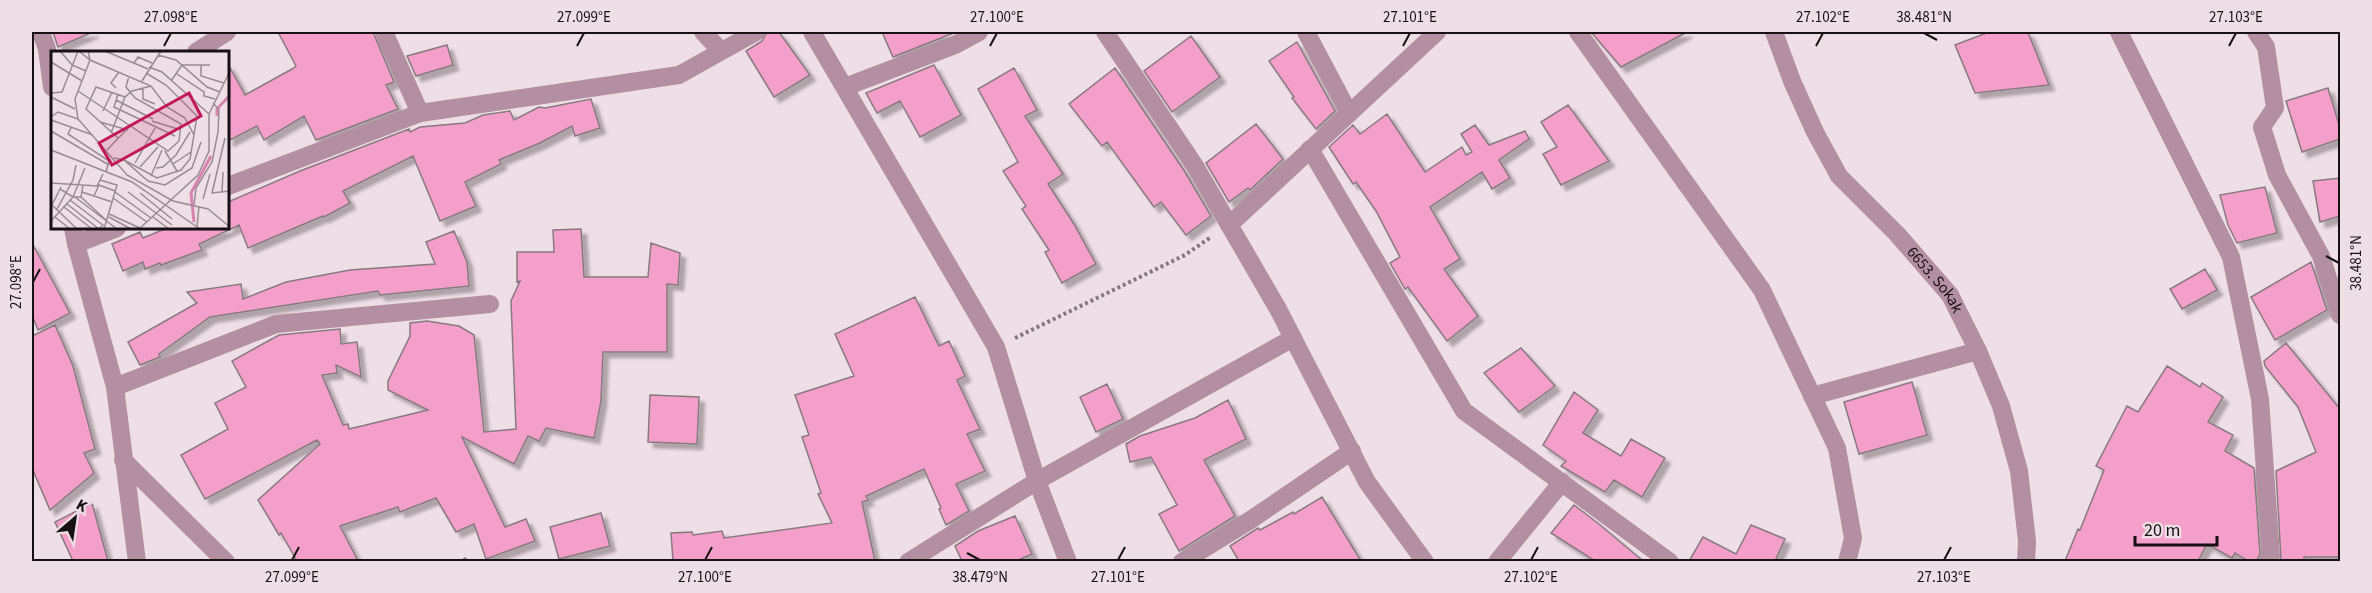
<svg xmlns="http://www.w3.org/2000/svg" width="2372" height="593" font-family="'Source Sans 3',sans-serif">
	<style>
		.building { fill: #f39fc9; stroke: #887a80; stroke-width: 1.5; filter: url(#shadow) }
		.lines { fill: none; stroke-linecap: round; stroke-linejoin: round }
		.path { stroke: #83787d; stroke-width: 4; stroke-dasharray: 3 3; stroke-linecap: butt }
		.minor { stroke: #b48fa1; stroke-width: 18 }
		.ticks { fill: none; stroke: #171114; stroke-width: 2 }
		.labels { text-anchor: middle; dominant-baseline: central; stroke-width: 6; stroke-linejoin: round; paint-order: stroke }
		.street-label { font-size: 16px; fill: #171114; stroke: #eedee5 }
		.inset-river { fill: none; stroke: #d785b0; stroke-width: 3 }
		.inset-road { fill: none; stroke: #988c91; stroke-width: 1.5 }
		.view { fill: #c2185b; fill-opacity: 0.15; stroke: #c2185b; stroke-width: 3 }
		.inset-edge { fill: none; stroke: #171114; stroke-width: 3 }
		.neatline { fill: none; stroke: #171114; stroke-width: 2 }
		.ticks-label { font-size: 15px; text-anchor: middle; fill: #171114 }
	</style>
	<defs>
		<filter id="shadow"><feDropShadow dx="5.5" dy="5.5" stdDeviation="1.5" flood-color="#0004"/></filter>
	</defs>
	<rect width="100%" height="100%" fill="#eedee5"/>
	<!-- building -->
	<path class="building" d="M53 32H93L58 47Z
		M278 32H373L394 82 386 85 398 109 316 140 304 116 264 140 257 126 228 141V64L245 95 292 69 296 66Z
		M767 32H779L810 75 774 97 746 51 762 41Z
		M882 32H956L893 57Z
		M1591 32H1687L1621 67Z
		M1989 32H2028L2049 85 1975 93 1955 45Z
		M1191 36 1220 77 1172 112 1144 71Z
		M1297 42 1335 111 1316 129 1292 98 1294 97 1269 61Z
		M447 45 453 65 416 76 407 56Z
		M934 65 961 115 920 137 900 101 877 113 866 93Z
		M1014 68 1037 110 1025 116 1063 174 1048 184 1074 224 1096 264 1062 283 1045 252 1049 250 1022 209 1026 206 1003 171 1018 162 978 89Z
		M1115 68 1185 172 1211 216 1186 235 1161 202 1154 207 1107 142 1102 146 1069 104Z
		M2328 88 2340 128V139L2302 152 2286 101Z
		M591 99 600 128 575 136 572 126 540 143 499 160 501 164 465 182 476 206 440 221 413 156 343 191 350 203 324 217 323 216 248 248 239 225 199 244 202 250 161 265 160 263 145 269 143 262 123 271 112 244 140 232 143 238 167 228H228V202L300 171 409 129 410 132 420 127 465 123 483 115 510 111 514 120 539 107 545 108Z
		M1568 105 1609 161 1561 185 1543 154 1557 147 1541 122Z
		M1387 114 1425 172 1462 147 1466 155 1472 152 1461 134 1475 125 1489 145 1525 131 1529 139 1499 160 1510 178 1492 189 1482 172 1430 207 1460 259 1444 269 1478 316 1447 341 1408 287 1405 289 1390 263 1400 257 1376 211 1356 182 1353 184 1329 147 1353 125 1360 134Z
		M1256 124 1283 159 1250 190 1248 188 1229 202 1206 163Z
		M2340 178V216L2320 222 2313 181Z
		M2265 187 2277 233 2237 243 2228 225 2220 195Z
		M581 229 584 277H648L651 243 680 253 678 285 667 284V352H603L601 401 594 438 546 428 539 441 528 436 514 464 462 437 505 527 526 519 535 541 486 559 474 524 456 532 436 498 400 512 398 507 340 526 358 561H297L281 533 279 535 258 500 320 444 317 440 205 499 181 455 228 429 215 403 246 387 232 361 279 335 340 329 341 344 357 342 361 377 336 365 337 373 322 375 343 425 348 424 349 429 428 410 388 390V381L410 336V323L427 321 459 326 474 335 484 432 516 429 511 301 520 281 517 282V252H554L553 230Z
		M454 231 467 262 469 286 380 295 378 291 210 317 159 354 160 357 140 365 128 342 197 303 187 292 241 284 243 299 286 282 350 270 435 264 426 242Z
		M32 243 70 313 38 330 32 315Z
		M2311 262 2327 310 2275 340 2251 297Z
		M2205 269 2217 290 2182 309 2170 289Z
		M915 297 939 346 949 341 965 376 957 380 980 429 967 434 985 471 956 484 969 511 946 525 939 509 941 508 924 469 866 496 868 500 862 502 875 561H673L671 533 692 532 693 535 722 531 724 538 832 523 818 494 821 493 802 437 809 435 795 395 854 376 835 334Z
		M55 325 73 366 95 449 84 453 94 473 50 510 32 468V336Z
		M2286 343 2340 409V557H2304V560H2281L2276 471 2316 452 2298 407 2265 366 2264 361Z
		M1521 348 1555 386 1519 412 1484 373Z
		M2167 366 2200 387 2202 383 2223 397 2208 422 2233 435 2225 451 2254 468 2260 554 2257 560 2248 561 2235 553 2232 558 2207 544 2198 561H2065L2078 529 2080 530 2104 470 2096 466 2127 406 2138 412Z
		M1912 382 1927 435 1859 454 1844 402Z
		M1107 384 1123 419 1096 432 1080 397Z
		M1574 392 1598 410 1583 433 1621 456 1631 439 1665 458 1642 497 1614 480 1605 492 1561 466 1566 461 1543 445Z
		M650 395 699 397 697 444 648 442Z
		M1228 400 1246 439 1204 460 1235 516 1179 551 1159 514 1177 505 1151 457 1130 462 1126 444 1140 436 1195 418Z
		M1322 497 1361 561H1239L1230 546 1258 528 1260 530 1293 512 1294 514Z
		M92 503 108 561H73L55 522Z
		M1574 505 1599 524 1643 561H1595L1551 533Z
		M601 513 610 546 559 559 550 527Z
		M1015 516 1032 554 1016 561H962L955 546 978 531Z
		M1751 525 1785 539 1775 561H1689L1703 537 1736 554Z"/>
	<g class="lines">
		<!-- path -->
		<path class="path" d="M1015 338 1185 255 1211 237
			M464 558 466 562"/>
		<!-- minor -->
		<g class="minor">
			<path d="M41 32 47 49 52 87"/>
			<path d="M384 32 420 113"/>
			<path d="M703 32 721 51"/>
			<path d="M812 32 996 347 1037 481 1068 562"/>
			<path d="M1105 32 1195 166 1278 309 1367 482 1425 562"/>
			<path d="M1306 32 1349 113"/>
			<path d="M1578 32 1762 290 1837 448 1853 538 1847 562"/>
			<path id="s1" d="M1774 32 1792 81 1815 132 1839 176 1897 234 1950 295 1978 351 2001 406 2019 471 2027 541 2026 562"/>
			<path d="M2119 32 2231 257 2260 399 2271 556 2268 562"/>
			<path d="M2256 32 2266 47 2275 108 2262 127 2277 175 2321 256 2340 315"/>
			<path d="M196 52 227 32"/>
			<path d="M845 87 955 45 979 32"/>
			<path d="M1310 149 1464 411 1670 562"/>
			<path d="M228 186 420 113 679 75 756 32"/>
			<path d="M1229 225 1437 32"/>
			<path d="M73 228 76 244 115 387 137 562"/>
			<path d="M76 244 117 228"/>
			<path d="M115 387 276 324 490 304"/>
			<path d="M1812 396 1978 351"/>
			<path d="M123 460 226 562"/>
			<path d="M908 562 1037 481 1293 338"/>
			<path d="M1182 562 1249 521 1352 451"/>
			<path d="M1497 562 1562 482"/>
		</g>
	</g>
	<!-- ticks -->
	<path class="ticks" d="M1924 33 1937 40M164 46 171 33M577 46 584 33M990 46 997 33M1403 46 1410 33M1816 46 1823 33M2229 46 2236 33M2326 256 2339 263M33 282 40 269M967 553 980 560M292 560 299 547M705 560 712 547M1118 560 1125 547M1531 560 1538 547M1944 560 1951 547"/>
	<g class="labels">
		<!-- street labels -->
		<g class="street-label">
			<text stroke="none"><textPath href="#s1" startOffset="300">6653. Sokak</textPath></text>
		</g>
	</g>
	<!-- overview -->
	<g transform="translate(51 51)">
		<rect width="178" height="178" fill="#eedee5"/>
		<path class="inset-river" d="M166 65V58L179 44M143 171 140 142 160 105"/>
		<path class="inset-road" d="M9 0 21 14 35 20M28 0 39 9 100 35 116 56 134 67 143 84M37 0 39 9 24 48 27 68 76 124 122 150 157 158 179 176M54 0 97 18M107 4 125 9 156 36 169 41M0 11 31 30M83 12 87 6 101 12M150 14V25L173 32M126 23 153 41V45L164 48M91 30 110 0M120 30 131 14H159M65 37 60 32 68 21M92 37V48L104 53M27 40 117 100 128 90 130 73 84 47 75 36 78 25M0 42 11 41 27 0M67 43 63 56 124 85M0 46 24 58M65 49 102 68M52 60 61 41M158 63 179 20M0 66 7 61 27 68M0 69 42 84M101 70 130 79M49 71 77 79M20 77 17 83 58 110 55 121M0 80 58 114M60 82 74 46 81 40 100 35M67 87 35 58 45 36 74 46M174 87 161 142 179 140M0 99 81 131 149 178M56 99 79 75M114 100 126 120M63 107 73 109 97 130 114 134 141 117 150 91M73 109 106 127 130 119 139 108 146 65 115 34 95 22M84 112 104 77M122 113 140 101M89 116 107 96M105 117 112 116 125 104 139 81M100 125 111 99M49 129 66 134 53 178M0 132 46 135 52 123M9 138 22 146 34 117M31 141 61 151M64 141 100 167M77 141 121 174M171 141 172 121M89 142 121 168M43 145 48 134 64 140M24 146 66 178M30 146 56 170M62 147 96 171M152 148 159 123M19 149 53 175M0 153 26 178M16 153 48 178 51 175M1 154 10 136M143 154 145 137 161 111 167 81 168 59 162 52M13 156 41 178M6 158 22 129 25 114M58 163 89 177M4 166 19 178M58 166 80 178M102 166 118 178M0 170 22 146H30L32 134M146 176 148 155M88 178 147 124 158 100V63L111 21 98 16"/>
		<path class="view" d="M138 42 150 65 61 114 48 92Z"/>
		<rect width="178" height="178" class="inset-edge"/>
	</g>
	<!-- border -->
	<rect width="2372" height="593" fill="none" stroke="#eedee5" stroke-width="66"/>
	<!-- north arrow -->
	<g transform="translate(75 518) rotate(29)" stroke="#eedee5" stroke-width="4.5" paint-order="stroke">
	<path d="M0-4.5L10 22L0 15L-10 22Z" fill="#171114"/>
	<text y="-9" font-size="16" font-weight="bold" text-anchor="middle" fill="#171114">K</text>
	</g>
	<!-- scale -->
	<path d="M2135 536v9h82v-9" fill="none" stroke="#171114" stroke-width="3"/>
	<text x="2144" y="536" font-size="18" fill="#171114" stroke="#eedee5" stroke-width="4.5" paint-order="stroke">20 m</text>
	<rect x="33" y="33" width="2306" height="527" class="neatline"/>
	<g class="ticks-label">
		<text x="171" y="22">27.098°E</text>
		<text x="584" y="22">27.099°E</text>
		<text x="997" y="22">27.100°E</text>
		<text x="1410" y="22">27.101°E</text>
		<text x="1823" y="22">27.102°E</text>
		<text x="1924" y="22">38.481°N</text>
		<text x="2236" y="22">27.103°E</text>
		<text transform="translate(2356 263) rotate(-90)" y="5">38.481°N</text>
		<text transform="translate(16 282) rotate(-90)" y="5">27.098°E</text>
		<text x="292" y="582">27.099°E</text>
		<text x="705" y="582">27.100°E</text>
		<text x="980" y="582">38.479°N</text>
		<text x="1118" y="582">27.101°E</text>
		<text x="1531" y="582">27.102°E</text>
		<text x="1944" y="582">27.103°E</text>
	</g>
</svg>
